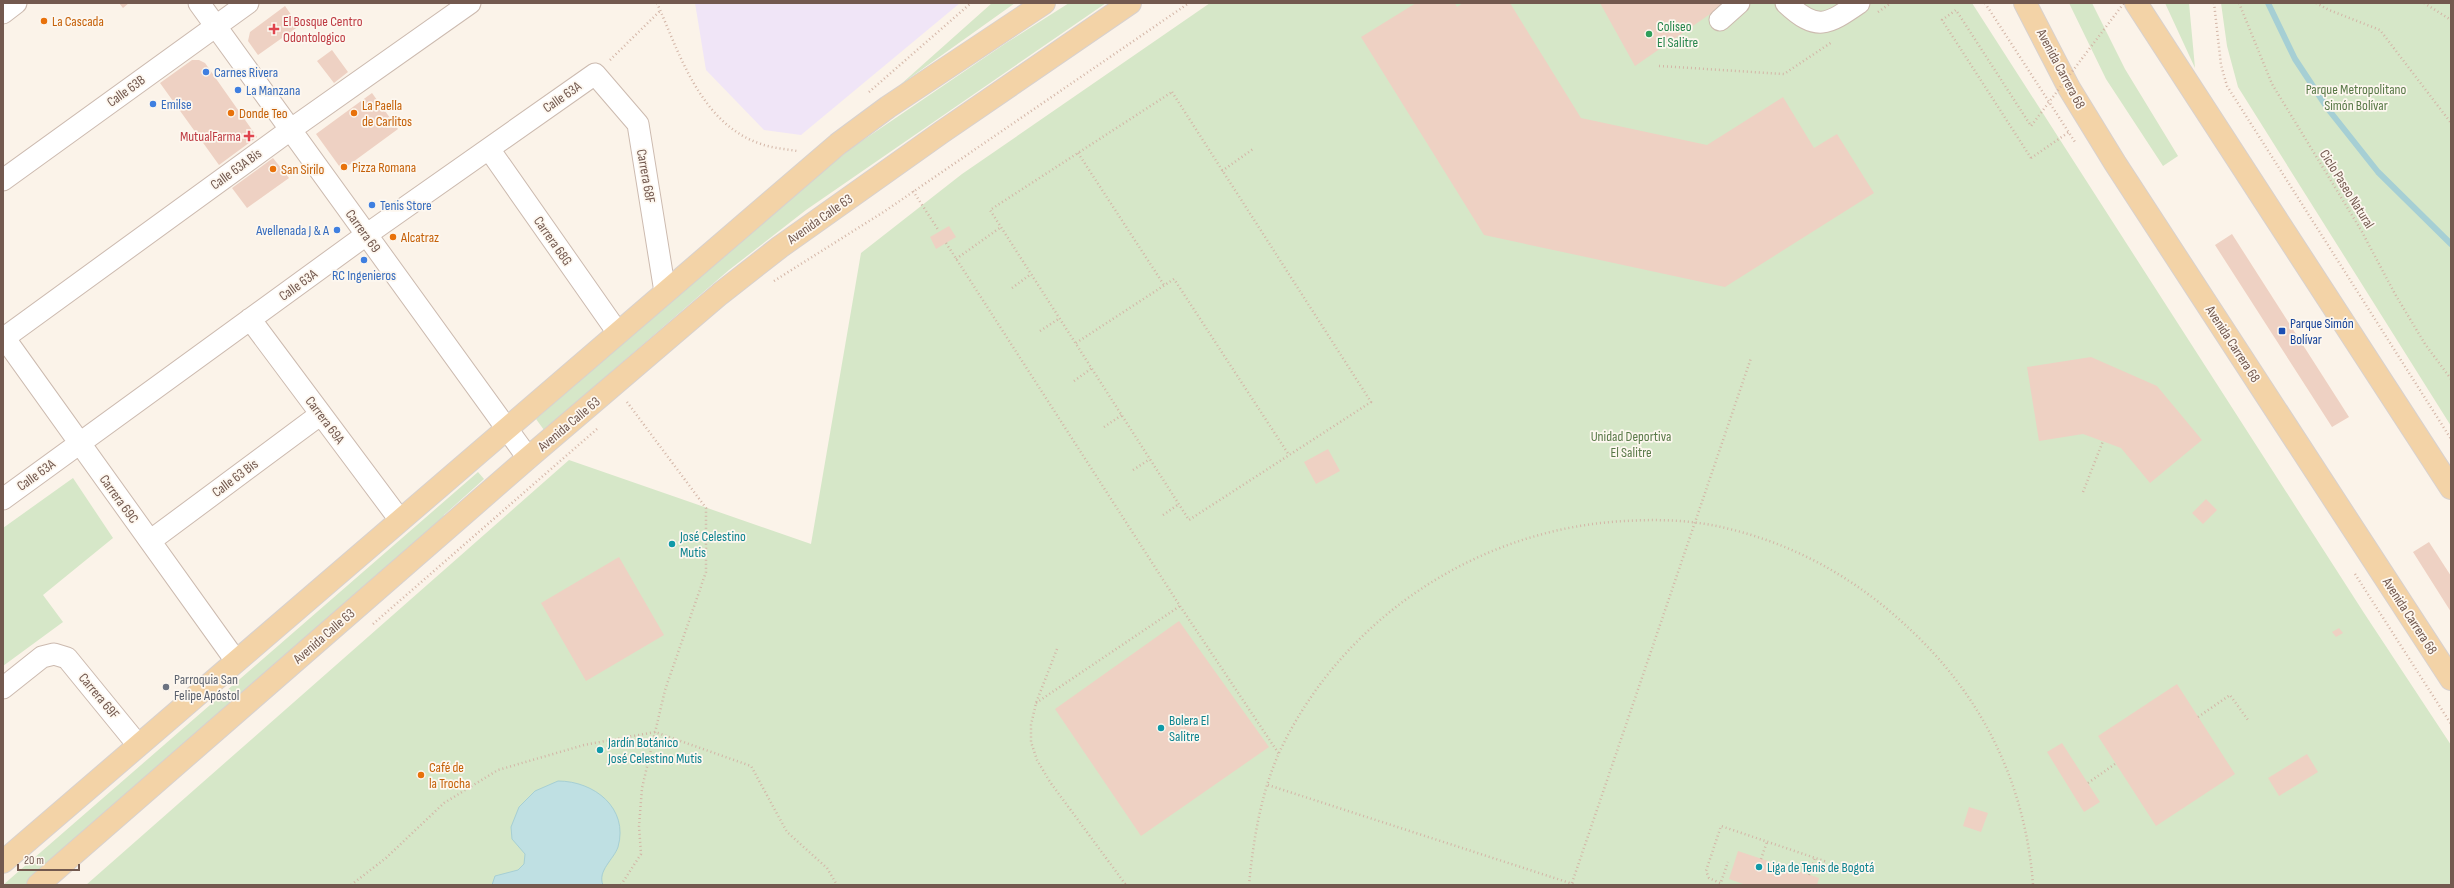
<svg xmlns="http://www.w3.org/2000/svg" width="2454" height="888" font-family="'Sofia Sans Condensed',sans-serif">
	<style>
		.education { fill: #f0e5f7 }
		.green { fill: #d6e7c8 }
		.water { fill: #bfe0e3; stroke: #a6cfd4 }
		.lines { fill: none; stroke-linecap: round; stroke-linejoin: round }
		.stream { stroke: #a6cfd4; stroke-width: 6 }
		.building { fill: #eed1c3 }
		.minor-casing { stroke: #ccbaaf; stroke-width: 23 }
		.major-casing { stroke: #d8d1ce; stroke-width: 24 }
		.path { stroke: #d3b5a6; stroke-width: 2.5; stroke-dasharray: 1 3; stroke-linecap: butt }
		.minor { stroke: #fff; stroke-width: 21 }
		.major { stroke: #f3d3a7; stroke-width: 22 }
		.path-bridge { stroke: #d3b5a6; stroke-width: 2.5; stroke-dasharray: 1 3; stroke-linecap: butt }
		.food-dot { fill: #e8710a; stroke: #fdf7ef; stroke-width: 1.5 }
		.health-dot { fill: #e0444e; stroke: #fdf7ef; stroke-width: 1.5 }
		.leisure-dot { fill: #2e9e5b; stroke: #fdf7ef; stroke-width: 1.5 }
		.shop-dot { fill: #3f7fe0; stroke: #fdf7ef; stroke-width: 1.5 }
		.transit-dot { fill: #1a4fb4; stroke: #fdf7ef; stroke-width: 1.5 }
		.culture-dot { fill: #0f9aa8; stroke: #fdf7ef; stroke-width: 1.5 }
		.worship-dot { fill: #6b7280; stroke: #fdf7ef; stroke-width: 1.5 }
		.labels { text-anchor: middle; dominant-baseline: central; stroke-width: 3.5; stroke-linejoin: round; paint-order: stroke }
		.food-label { font-size: 14px; fill: #c56008; stroke: #fdf7ef; text-anchor: start }
		.health-label { font-size: 14px; fill: #be3a42; stroke: #fdf7ef; text-anchor: start }
		.leisure-label { font-size: 14px; fill: #27864d; stroke: #fdf7ef; text-anchor: start }
		.street-label { font-size: 14px; fill: #73594f; stroke: #fdf7ef }
		.shop-label { font-size: 14px; fill: #366cbe; stroke: #fdf7ef; text-anchor: start }
		.park-label { font-size: 14px; fill: #587847; stroke: #fdf7ef }
		.transit-label { font-size: 14px; fill: #164399; stroke: #fdf7ef; text-anchor: start }
		.culture-label { font-size: 14px; fill: #0d838f; stroke: #fdf7ef; text-anchor: start }
		.worship-label { font-size: 14px; fill: #5b616d; stroke: #fdf7ef; text-anchor: start }
	</style>
	<rect width="100%" height="100%" fill="#fbf3e9"/>
	<!-- education -->
	<path class="education" d="M695 3H960L801 135 764 130 706 70Z"/>
	<!-- green -->
	<path class="green" d="M992 3H1015L900 85Z
		M1069 3H1106L806 210 729 270 544 430 536 419 783 203 853 147 1006 43Z
		M1210 3H1972L2364 613 2451 745V885H86L569 460 811 544 861 253 962 174Z
		M2069 3H2092L2125 69 2178 156 2163 166 2106 79Z
		M2165 3H2189L2195 68Z
		M2221 3H2451V426L2238 87 2227 46Z
		M478 472 484 479 444 515 439 528 25 885H3Z
		M73 478 113 538 43 595 63 622 3 666V528Z"/>
	<!-- water -->
	<path class="water" d="M558 781C594 781 629 808 618 847 614 859 597 871 603 885H492L495 876 518 870 524 864 525 854 512 839 511 827 519 807 535 791Z"/>
	<g class="lines">
		<!-- stream -->
		<path class="stream" d="M2268 3 2295 59 2328 109 2378 172 2451 244"/>
	</g>
	<!-- building -->
	<path class="building" d="M119 3H129L123 8Z
		M1416 3H1455L1457 7 1463 3H1510L1581 118 1707 145 1783 97 1814 148 1837 134 1874 193 1725 287 1484 235 1361 37Z
		M1600 3H1726L1635 66Z
		M285 6 299 26 258 55 248 41 250 32Z
		M332 50 348 72 334 83 317 61Z
		M192 60H199L205 63 257 137 219 165 160 83Z
		M372 93 398 129 342 170 316 134Z
		M273 158 289 178 247 208 232 188Z
		M949 226 956 237 936 249 930 237Z
		M2232 234 2349 417 2332 427 2215 245Z
		M2091 357 2157 386 2202 440 2150 483 2121 448 2083 434 2039 441 2027 367Z
		M1328 449 1340 471 1316 484 1304 462Z
		M2206 499 2217 510 2203 524 2192 513Z
		M2429 542 2451 576V612L2413 552Z
		M619 557 664 635 586 681 541 603Z
		M1179 621 1269 747 1141 836 1055 709Z
		M2339 628 2343 633 2336 637 2332 632Z
		M2177 684 2235 774 2156 826 2098 736Z
		M2062 743 2100 802 2084 812 2047 752Z
		M2307 754 2318 772 2279 796 2268 778Z
		M1969 807 1988 813 1981 832 1963 826Z
		M1738 851 1819 878 1817 885H1746L1729 879Z"/>
	<g class="lines">
		<defs>
			<path id="minor" d="M199 3 528 458
				M1786 3C1817 32 1827 25 1859 3
				M3 13 16 3
				M1720 20 1739 3
				M489 149 618 333
				M3 180 248 3
				M250 319 400 520
				M3 336 236 661
				M4 338 290 130 470 3
				M3 499 366 235 595 74 638 124 665 292
				M150 541 321 414
				M3 688 42 657 54 654 67 658 138 745"/>
			<path id="major" d="M2025 3 2069 88 2115 163 2451 679
				M2136 3 2451 488
				M3 862 838 144 888 107 1044 3
				M38 885 528 458 720 294 780 247 942 132 1130 3"/>
		</defs>
		<!-- minor casing -->
		<use href="#minor" class="minor-casing"/>
		<!-- major casing -->
		<use href="#major" class="major-casing"/>
		<!-- path -->
		<path class="path" d="M657 3C680 55 701 124 761 144 772 148 785 149 797 151
			M1985 3 2075 142
			M2214 3 2221 65 2227 86 2451 439
			M2239 3 2272 84 2361 230 2395 294 2425 344 2451 379
			M2316 3 2329 10 2380 30 2451 123
			M2424 3 2451 20
			M1878 12 1891 3
			M610 60 660 11
			M1659 66 1784 74 1832 42
			M869 92 971 3
			M1172 92 1371 402 1189 520 990 210Z
			M1078 153 1164 285
			M2031 158 2069 132
			M1222 171 1253 149
			M913 191 939 231
			M946 243 1180 606 1279 754
			M956 259 1001 227
			M774 281 885 211 1189 3
			M1012 288 1031 274
			M1040 331 1060 318
			M1076 343 1174 279 1289 455
			M1074 381 1092 368
			M1104 427 1122 415
			M1133 470 1150 459
			M2083 492 2103 441
			M1163 515 1179 504
			M2355 574 2451 724
			M373 624 597 429
			M1057 649 1036 703 1031 725V742L1037 760 1050 782 1126 885
			M1036 703 1180 606
			M2198 717 2230 695 2248 720
			M2088 783 2115 764
			M1268 785 1576 885
			M1761 859 1767 842
			M1809 875 1815 858
			M1572 883 1751 358
			M1720 883 1709 878 1706 871 1721 826 1827 862
			M351 885 386 858 444 803 498 770 584 745 655 732 751 766 787 832 827 868 837 885
			M621 885 641 854 639 826 642 788 665 690 706 572V508L627 402
			M1249 885C1253 841 1261 793 1279 753 1342 618 1479 528 1626 521 1658 519 1690 520 1721 527 1798 544 1864 583 1919 638 1987 705 2026 790 2033 885
			M1720 885 1728 862"/>
		<!-- minor -->
		<use href="#minor" class="minor"/>
		<!-- major -->
		<use href="#major" class="major"/>
		<!-- path-bridge -->
		<path class="path-bridge" d="M2031 158 1942 20 1956 10 2031 126 2124 3"/>
	</g>
	<!-- markers -->
	<g class="food-dot">
		<circle cx="44" cy="21" r="4"/>
		<circle cx="231" cy="113" r="4"/>
		<circle cx="354" cy="113" r="4"/>
		<circle cx="344" cy="167" r="4"/>
		<circle cx="273" cy="169" r="4"/>
		<circle cx="393" cy="237" r="4"/>
		<circle cx="421" cy="775" r="4"/>
	</g>
	<g class="health-dot">
		<path d="M272 23h4v4h4v4h-4v4h-4v-4h-4v-4h4z"/>
		<path d="M247 130h4v4h4v4h-4v4h-4v-4h-4v-4h4z"/>
	</g>
	<circle class="leisure-dot" cx="1649" cy="34" r="4"/>
	<g class="shop-dot">
		<circle cx="206" cy="72" r="4"/>
		<circle cx="238" cy="90" r="4"/>
		<circle cx="153" cy="104" r="4"/>
		<circle cx="372" cy="205" r="4"/>
		<circle cx="337" cy="230" r="4"/>
		<circle cx="364" cy="260" r="4"/>
	</g>
	<rect class="transit-dot" x="2278" y="327" width="8" height="8" rx="2"/>
	<g class="culture-dot">
		<circle cx="672" cy="544" r="4"/>
		<circle cx="1161" cy="728" r="4"/>
		<circle cx="600" cy="750" r="4"/>
		<circle cx="1759" cy="867" r="4"/>
	</g>
	<circle class="worship-dot" cx="166" cy="687" r="4"/>
	<g class="labels">
		<!-- food labels -->
		<g class="food-label">
			<text x="52" y="21">La Cascada</text>
			<text x="362" y="105">La Paella<tspan x="362" dy="16">de Carlitos</tspan></text>
			<text x="239" y="113">Donde Teo</text>
			<text x="352" y="167">Pizza Romana</text>
			<text x="281" y="169">San Sirilo</text>
			<text x="401" y="237">Alcatraz</text>
			<text x="429" y="767">Café de<tspan x="429" dy="16">la Trocha</tspan></text>
		</g>
		<!-- health labels -->
		<g class="health-label">
			<text x="283" y="21">El Bosque Centro<tspan x="283" dy="16">Odontologico</tspan></text>
			<text x="241" y="136" text-anchor="end">MutualFarma</text>
		</g>
		<!-- leisure labels -->
		<g class="leisure-label">
			<text x="1657" y="26">Coliseo<tspan x="1657" dy="16">El Salitre</tspan></text>
		</g>
		<!-- street labels -->
		<g class="street-label">
			<text transform="translate(2061 69) rotate(62)">Avenida Carrera 68</text>
			<text transform="translate(126 91) rotate(-36)">Calle 63B</text>
			<text transform="translate(562 97) rotate(-35)">Calle 63A</text>
			<text transform="translate(236 169) rotate(-36)">Calle 63A Bis</text>
			<text transform="translate(646 176) rotate(80)">Carrera 68F</text>
			<text transform="translate(2347 189) rotate(58)">Ciclo Paseo Natural</text>
			<text transform="translate(820 219) rotate(-35)">Avenida Calle 63</text>
			<text transform="translate(363 231) rotate(54)">Carrera 69</text>
			<text transform="translate(553 241) rotate(55)">Carrera 68G</text>
			<text transform="translate(298 285) rotate(-36)">Calle 63A</text>
			<text transform="translate(2233 344) rotate(57)">Avenida Carrera 68</text>
			<text transform="translate(325 420) rotate(53)">Carrera 69A</text>
			<text transform="translate(569 424) rotate(-40)">Avenida Calle 63</text>
			<text transform="translate(36 475) rotate(-36)">Calle 63A</text>
			<text transform="translate(235 478) rotate(-37)">Calle 63 Bis</text>
			<text transform="translate(119 499) rotate(54)">Carrera 69C</text>
			<text transform="translate(2410 616) rotate(57)">Avenida Carrera 68</text>
			<text transform="translate(324 636) rotate(-41)">Avenida Calle 63</text>
			<text transform="translate(99 696) rotate(50)">Carrera 69F</text>
		</g>
		<!-- shop labels -->
		<g class="shop-label">
			<text x="214" y="72">Carnes Rivera</text>
			<text x="246" y="90">La Manzana</text>
			<text x="161" y="104">Emilse</text>
			<text x="380" y="205">Tenis Store</text>
			<text x="329" y="230" text-anchor="end">Avellenada J &amp; A</text>
			<text x="364" y="275" text-anchor="middle">RC Ingenieros</text>
		</g>
		<!-- park labels -->
		<g class="park-label">
			<text x="2356" y="89">Parque Metropolitano<tspan x="2356" dy="16">Simón Bolívar</tspan></text>
			<text x="1631" y="436">Unidad Deportiva<tspan x="1631" dy="16">El Salitre</tspan></text>
		</g>
		<!-- transit labels -->
		<g class="transit-label">
			<text x="2290" y="323">Parque Simón<tspan x="2290" dy="16">Bolívar</tspan></text>
		</g>
		<!-- culture labels -->
		<g class="culture-label">
			<text x="680" y="536">José Celestino<tspan x="680" dy="16">Mutis</tspan></text>
			<text x="1169" y="720">Bolera El<tspan x="1169" dy="16">Salitre</tspan></text>
			<text x="608" y="742">Jardín Botánico<tspan x="608" dy="16">José Celestino Mutis</tspan></text>
			<text x="1767" y="867">Liga de Tenis de Bogotá</text>
		</g>
		<!-- worship labels -->
		<g class="worship-label">
			<text x="174" y="679">Parroquia San<tspan x="174" dy="16">Felipe Apóstol</tspan></text>
		</g>
	</g>
	<!-- border -->
	<rect width="2454" height="888" fill="none" stroke="#73594f" stroke-width="8"/>
	<!-- scale -->
	<path d="M18 864v6h61v-6" fill="none" stroke="#73594f" stroke-width="2"/>
	<text x="24" y="864" font-size="12" fill="#73594f" stroke="#fdf7ef" stroke-width="3" paint-order="stroke">20 m</text>
</svg>
